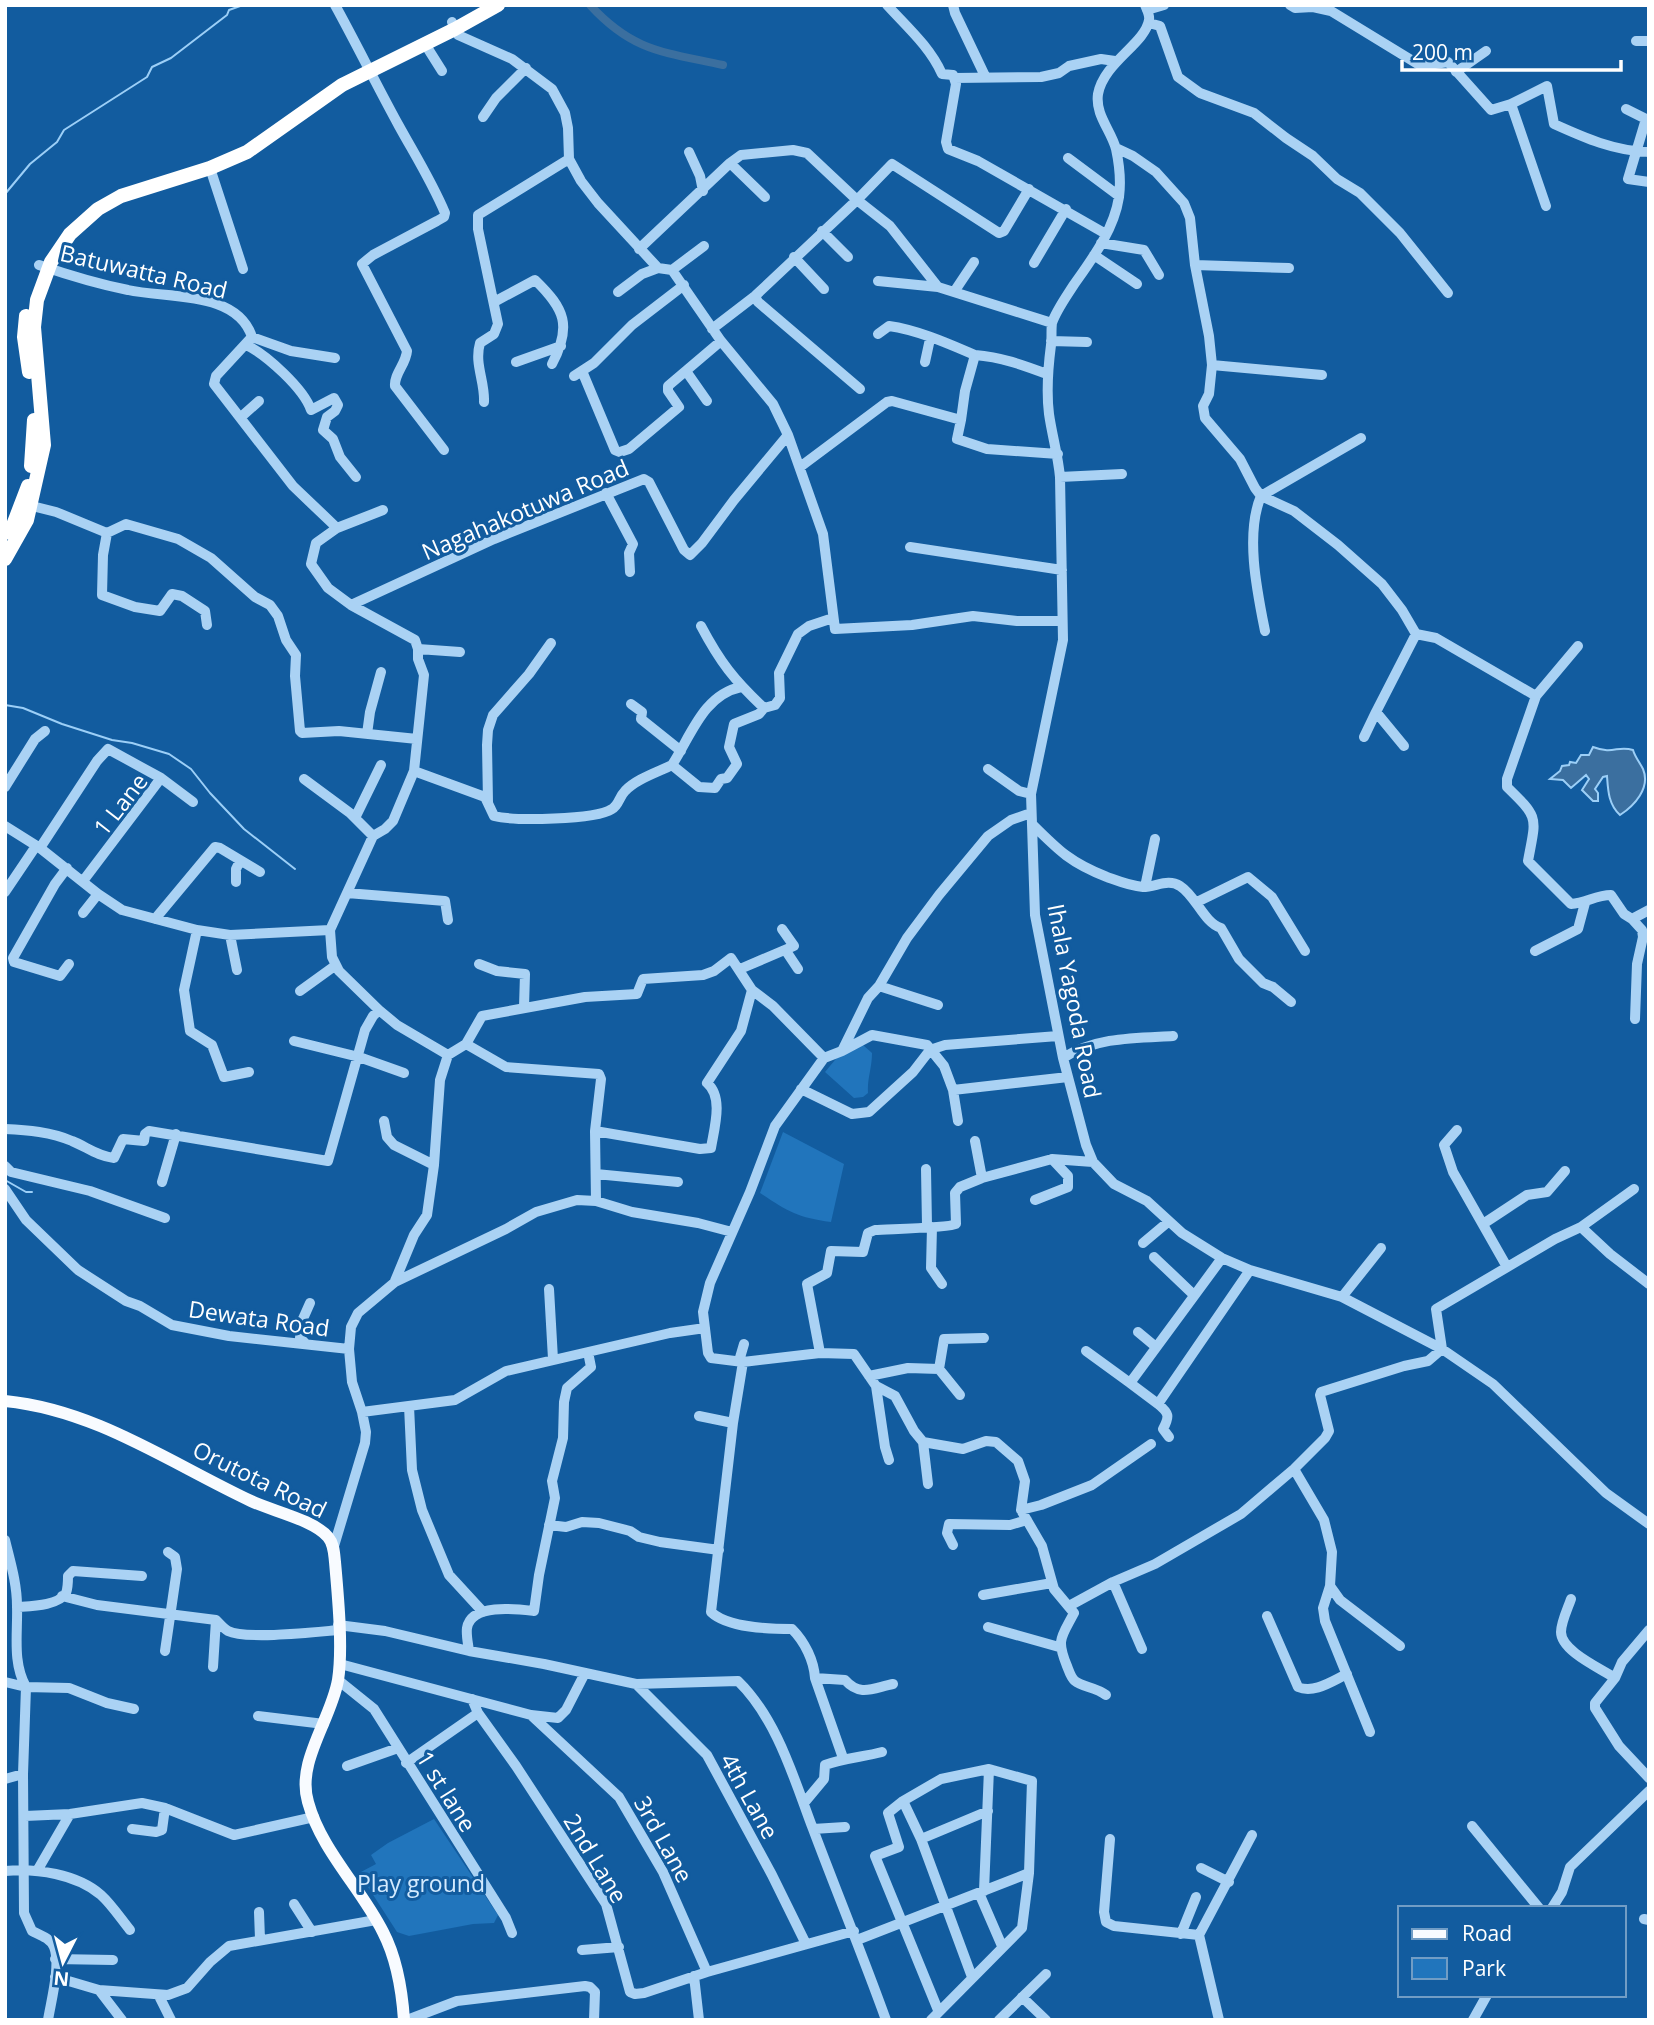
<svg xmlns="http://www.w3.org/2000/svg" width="1654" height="2025" font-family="'Open Sans',sans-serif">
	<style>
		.green { fill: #2175bc }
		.water { fill: #3b6f9f; stroke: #9ccff7; stroke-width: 2 }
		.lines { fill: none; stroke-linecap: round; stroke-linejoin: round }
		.stream { stroke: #9ccff7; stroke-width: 2 }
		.canal { stroke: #3b6f9f; stroke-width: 8 }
		.minor { stroke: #aad2f4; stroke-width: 10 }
		.major { stroke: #f8fbff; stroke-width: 12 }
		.highway { stroke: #fff; stroke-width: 14 }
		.labels { text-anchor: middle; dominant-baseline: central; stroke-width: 6; stroke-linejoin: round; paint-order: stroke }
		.street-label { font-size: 23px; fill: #fff; stroke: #125c9f }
		.park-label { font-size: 23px; fill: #d3eafe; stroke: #125c9f }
	</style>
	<rect width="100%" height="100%" fill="#125c9f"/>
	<!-- green -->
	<path class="green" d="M854 1037 872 1053C872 1068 867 1079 868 1093L863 1097 854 1098 825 1072Z
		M783 1132 844 1164 831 1222C798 1218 787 1211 760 1193Z
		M434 1819 498 1915 494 1923 473 1924 409 1936 397 1932 359 1873 376 1864 371 1855 388 1843Z"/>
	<!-- water -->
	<path class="water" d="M1593 747C1614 755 1617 745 1633 750 1635 757 1640 763 1643 769 1651 788 1634 806 1620 815 1608 804 1608 789 1607 776L1603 777 1595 789 1598 793V801H1593L1582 790 1589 779 1586 775 1571 788 1563 780 1550 779 1560 771 1562 766 1569 765 1570 762 1576 763 1581 755H1589Z"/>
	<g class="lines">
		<!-- stream -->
		<path class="stream" d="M5 194 30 164 57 142 64 130 147 77 152 67 171 58 227 15 229 10 243 5
			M5 705 23 708 62 724 112 740 132 743 169 754 191 769 210 793 244 829 295 869
			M5 1180 26 1192H32"/>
		<!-- canal -->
		<path class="canal" d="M590 5C633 52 664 52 723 65"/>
		<!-- minor -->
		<path class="minor" d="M335 5C357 45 377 86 399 126 415 155 432 182 445 213L444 217 437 221 373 255 362 264 407 351C406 364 394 374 395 386L444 450
			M887 5C907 27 930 47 942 74L953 75 956 84 946 142 948 149 978 161 1106 234
			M953 5 955 13 985 76
			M1145 5C1147 10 1150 15 1149 20 1145 44 1104 62 1098 94 1095 115 1111 130 1116 149 1119 163 1121 182 1119 197 1114 230 1092 259 1073 286 1066 297 1056 311 1052 323 1051 330 1052 338 1051 345 1048 368 1046 390 1049 414 1052 435 1058 455 1060 477L1063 640 1031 794 1035 915 1063 1058 1086 1145 1093 1162 1114 1184 1147 1201 1182 1233 1222 1258 1250 1270 1342 1297 1442 1349 1493 1384 1606 1493 1649 1524
			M1290 5 1295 8 1313 7 1331 11 1421 66 1448 62 1491 110 1511 104 1546 206
			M1147 10 1164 5
			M452 22 458 35 512 59 552 89 565 113 568 128 569 159 581 181 598 203 658 268 672 270 721 341 773 404 788 435 823 534 835 629 912 625 973 616 1017 621H1062
			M1149 23 1160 26 1178 77 1200 93 1254 113 1286 138 1313 156 1337 179 1360 193 1400 233 1448 293
			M1636 41H1649
			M425 44 442 71
			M1456 72 1486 51
			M954 78 1041 77 1059 73 1069 66 1101 59 1115 61
			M1511 104 1547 86 1554 124C1585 138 1614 151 1649 152
			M1626 109 1646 119 1628 179 1649 182
			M483 117 496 98 526 68
			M1116 148 1133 156 1156 172 1184 203 1190 218 1195 265 1209 336 1212 365 1209 394 1203 406 1205 418 1240 459 1255 488 1261 496 1294 511 1338 545 1382 584 1402 610 1416 634 1436 638 1536 696
			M689 152 700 176 703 191
			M1068 158 1119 196
			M730 163 765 197
			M210 168 243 269
			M1029 189 1004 231 999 233 892 164 857 200 890 226 938 287 1052 323
			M822 231 848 257
			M1101 243 1144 250 1159 275
			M639 249 730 163 741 155 793 150 807 153 857 200 755 296 712 329
			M1094 255 1137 284
			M794 257 824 289
			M1034 263 1066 209
			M39 265C68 275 98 284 128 290 167 299 237 290 252 337L216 376 214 384 293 486 337 528 316 543 311 564 328 588 351 605 415 640 418 649V659L424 675 414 771 393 821 385 829 373 836 330 930 332 957 339 971 379 1010 397 1025 448 1055
			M1195 265 1289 268
			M672 270 704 246
			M878 281 938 287
			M618 292 642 274 658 268
			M954 292 974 262
			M755 296 758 302 860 389
			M494 302 535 280C565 309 572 326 552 364
			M878 334 889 326C918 330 949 344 975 355
			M252 337 291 351 335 358
			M1051 341 1087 342
			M246 345C266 354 304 389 311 410L334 398 338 405 335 411 327 417 323 430 333 439 340 457 356 477
			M516 362 561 346
			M925 362 930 339
			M1212 365 1322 375
			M582 371 615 450 620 452 629 449 679 407 668 391V386L721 341
			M686 371 707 401
			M574 376 594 363 632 325 684 285
			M484 402C485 381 474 364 480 343L494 334 498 324 478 229V215L569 159
			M241 417 259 401
			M961 420 965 391 975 355C1001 357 1023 365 1047 374
			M800 467 887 402 892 401 961 420 957 439 987 449 1058 454
			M1060 477 1122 474
			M606 493 633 544 629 553 630 572
			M32 506 56 512 107 533 126 524 178 539 211 558 255 597 270 605 278 616 286 640 296 655 295 676 300 731 302 733 339 731 417 739
			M337 528 383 510
			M107 533 103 555 102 595 135 607 160 611 172 594 182 596 205 611 207 625
			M910 547 1062 570
			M351 605 494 539 644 479 649 482 684 550 690 555 702 543 734 500 788 435
			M701 626C720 662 734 680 764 708L775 705 780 698 779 673 798 634 809 626 833 618
			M1265 631C1257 591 1245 534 1261 496L1361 438
			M1578 646 1536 696 1507 779V787C1540 819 1536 817 1528 861L1571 904C1586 903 1596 895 1611 895L1624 914 1632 919 1649 910
			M418 649 460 652
			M741 687C703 695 691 736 672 765L699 787 715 788 721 779 727 778 737 764 729 747 734 724 759 714 764 708
			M631 704 642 712 641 719 681 751
			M367 734 370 712 381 672
			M1364 737 1376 712
			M1404 746 1376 712 1416 634
			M988 769 1019 791 1031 794
			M414 771 485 797 494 816C514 821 595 820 612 809 619 805 619 797 625 791 636 779 658 772 672 765
			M304 779 350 813 373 836
			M5 787 35 739 45 731
			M488 802 487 745 488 730 493 715 529 674 551 643
			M1031 813 1011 820 988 836 939 895 907 938 879 986 868 998 842 1051 824 1058 775 1126 750 1192 710 1283 703 1312 708 1353 711 1358 743 1362 820 1353 854 1354 876 1386 895 1396 914 1431 923 1442 963 1449 986 1441 996 1442 1018 1461 1025 1481 1021 1510 1042 1546 1054 1589 1074 1613C1061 1638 1056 1639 1067 1666 1069 1671 1071 1678 1075 1681 1082 1687 1096 1687 1106 1695
			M355 818 381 765
			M1032 824C1059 851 1071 863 1107 877 1118 881 1130 886 1143 887 1156 887 1168 878 1180 886 1196 896 1204 923 1221 928L1239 959 1263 983 1273 987 1291 1002
			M5 826 40 848 98 894 122 910 197 930 230 935 330 930
			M40 848 97 761 108 749 161 778
			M67 868 55 884 13 958 14 962 60 976 69 964
			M83 881 161 778 193 802
			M236 882V869L240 861
			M1145 887 1155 839
			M5 892 36 846
			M347 893 445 901 448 920
			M1197 902 1248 877 1272 897 1305 951
			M83 913 98 894
			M155 919 215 847 220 848 260 872
			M1632 919 1642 930 1643 937 1637 964 1635 1019
			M197 930 184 990 190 1031 212 1045 224 1077 249 1072
			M230 935 237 970
			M786 951 798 969
			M1535 951 1578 929 1585 903
			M479 964 497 971 525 974 524 1007
			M740 969 794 946 782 929
			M879 986 938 1005
			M300 991 336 965
			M294 1041 359 1057 404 1073
			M466 1044 506 1067 599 1074 601 1079 595 1131 596 1201
			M842 1051 872 1035 927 1045 944 1066 953 1090 958 1121
			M448 1055 466 1044 482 1016 585 997 637 994 643 979 703 975 714 971 731 958 752 990 773 1006 824 1058
			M1063 1058C1096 1037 1135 1038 1173 1036
			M801 1089 852 1114 869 1112 913 1072 930 1050 945 1045 1058 1036
			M953 1090 1068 1077
			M384 1121 387 1137 394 1145 434 1165
			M5 1129C28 1130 51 1132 72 1141 87 1147 97 1156 114 1158L123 1139 144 1141 145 1134 149 1131 328 1161 365 1030 373 1016 379 1010
			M1457 1130 1444 1145 1453 1172 1507 1267
			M595 1131 700 1149 711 1148C714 1129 724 1097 707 1083L741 1031 752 990
			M5 1166 11 1172 90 1191 165 1218
			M926 1169 927 1226
			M596 1174 678 1182
			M982 1178 1052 1159 1093 1162
			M162 1182 176 1134
			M5 1189 26 1220 78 1270 126 1301 140 1306 172 1325 229 1336 349 1349
			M1035 1200 1068 1187V1176L1052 1159
			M1483 1224 1527 1195 1547 1192 1565 1171
			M932 1227 931 1268 942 1284
			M1581 1227 1610 1254 1649 1284
			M1143 1243 1168 1222
			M1154 1257 1194 1295
			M1222 1258 1130 1383 1158 1404 1250 1270
			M395 1281 414 1235 427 1215 434 1165 440 1080 448 1055
			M549 1289 553 1359
			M1342 1297 1381 1248
			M1138 1332 1156 1347
			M306 1344 300 1338 302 1321 310 1303
			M1086 1351 1130 1383
			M820 1353 807 1284 827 1273 831 1251 863 1252 868 1233 875 1230C889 1229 949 1228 956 1224L955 1193 960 1187 982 1178 975 1141
			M739 1361 744 1344
			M743 1362 733 1423 711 1612C728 1628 769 1629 792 1629 805 1642 814 1661 815 1678L843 1758
			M939 1369 944 1339 984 1338
			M869 1376 908 1368 939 1369 960 1395
			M876 1386 885 1447 889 1460
			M1158 1404C1169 1413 1170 1416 1163 1429L1169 1437
			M409 1406 412 1470 422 1510 449 1575 483 1612
			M362 1412 455 1400 506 1371 588 1352
			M699 1416 733 1423
			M923 1442 928 1484
			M1294 1469 1324 1520 1332 1552 1330 1586 1340 1600 1400 1646
			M1021 1510 1041 1505 1092 1485 1151 1444
			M549 1525 566 1527 582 1522 599 1523 630 1531 639 1537 660 1542 719 1550
			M5 1540C10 1561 17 1583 17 1606 18 1633 12 1662 26 1687L23 1774 24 1913 32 1931C40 1935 50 1938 54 1947 61 1965 51 2001 48 2020
			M953 1545 947 1533 949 1524 1010 1525 1027 1520
			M334 1546 365 1443 366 1432 362 1412 352 1382 349 1349 351 1327 358 1313 395 1282 506 1229 536 1212 577 1200 596 1201 632 1212 698 1223 732 1232
			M1113 1582 1142 1649
			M1330 1586 1323 1608 1325 1621 1370 1732
			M983 1595 1052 1583
			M62 1596 97 1605 216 1620C219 1623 224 1629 228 1631 246 1640 316 1632 339 1630
			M1571 1599C1568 1608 1561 1622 1561 1632 1561 1651 1600 1668 1615 1678
			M1069 1606 1113 1582 1155 1564 1241 1514 1294 1469 1325 1438 1329 1431 1320 1395 1321 1392 1404 1366 1428 1361 1442 1349 1436 1309 1555 1239 1581 1227 1634 1189
			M17 1607C31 1606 58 1606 66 1593 68 1588 68 1581 68 1576L73 1571 142 1576
			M1267 1616 1298 1687C1314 1694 1332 1681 1347 1674
			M338 1625 385 1631 469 1651 544 1664 636 1684 738 1681C777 1719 794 1779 813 1829 837 1893 863 1956 886 2020
			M988 1627 1059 1647
			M1649 1630 1622 1662 1615 1678 1595 1703V1708L1619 1746 1649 1778
			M165 1651 177 1569 175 1557 168 1552
			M469 1651C468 1643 466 1635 467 1628 471 1603 517 1609 534 1611L539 1575 555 1498 552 1481 563 1438 564 1402 567 1388 591 1367 588 1352 670 1333 705 1328
			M340 1664 531 1715 558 1718 566 1710 585 1673
			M213 1667 216 1620
			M815 1678 845 1680C860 1697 873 1688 893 1684
			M338 1680 374 1709 506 1918 512 1933
			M5 1682 26 1687 69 1688 107 1703 134 1709
			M636 1684 707 1755 772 1875 806 1944
			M472 1699 478 1713 516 1766 606 1904 630 1992 635 1994 644 1993 707 1972 854 1931
			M531 1715 619 1797 663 1872 707 1972
			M258 1716 324 1724
			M406 1763 478 1713
			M347 1766 398 1748
			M5 1779 23 1774
			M903 1801 921 1839 972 1977
			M804 1803 824 1779 825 1765C844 1758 863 1757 882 1752
			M25 1816 70 1814 142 1803 165 1808 234 1835 314 1817
			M1472 1826 1539 1908
			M132 1829 156 1832 162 1830 165 1808
			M813 1829 845 1827
			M921 1839 988 1811
			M1110 1839 1104 1912 1106 1922 1114 1926 1199 1935
			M1201 1868 1229 1882
			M5 1871C36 1868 77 1874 101 1895 112 1905 121 1919 130 1930
			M37 1871 70 1814
			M984 1891 989 1769
			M979 1893 1002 1946
			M294 1904 312 1932
			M1552 1908 1562 1892 1570 1867 1649 1791
			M259 1912 260 1939
			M1644 1919 1649 1920
			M1181 1934 1196 1897
			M1199 1935 1252 1835
			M1199 1935 1219 2020
			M857 1940 1029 1873
			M582 1950 619 1947
			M55 1959 113 1960
			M694 1976 699 2020
			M55 1977 99 1990 168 1995 187 1988 210 1962 229 1946 376 1920
			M99 1990 122 2020
			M159 1996 171 2020
			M1022 1997 1046 2020
			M407 2020 457 2001 585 1986 590 1987 595 1992 594 2020
			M931 2020 1022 1928 1029 1873 1032 1781 989 1769 941 1779 903 1801 888 1813 899 1847 875 1856 938 2010
			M999 2020 1046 1974
			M1473 2020 1487 1995"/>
		<!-- major -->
		<path class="major" d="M5 1401C96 1410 170 1463 251 1501 272 1511 314 1520 328 1537 334 1544 334 1553 335 1562 338 1596 343 1648 338 1680 331 1720 296 1762 308 1802 321 1850 361 1888 383 1932 397 1959 402 1990 404 2020"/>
		<!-- highway -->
		<path class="highway" d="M26 316 24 337 29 372
			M31 466 34 420
			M10 533 28 486
			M5 559 27 520 44 445 34 327 37 300 51 262 70 234 98 209 121 196 210 168 247 152 342 85 455 29 498 5"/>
	</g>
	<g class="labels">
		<!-- street labels -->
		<g class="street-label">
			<text transform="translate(144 271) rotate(13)">Batuwatta Road</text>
			<text transform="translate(525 509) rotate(-23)">Nagahakotuwa Road</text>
			<text transform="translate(120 804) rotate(-52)">1 Lane</text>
			<text transform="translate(1075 1001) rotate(79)">Ihala Yagoda Road</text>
			<text transform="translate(259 1318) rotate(8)">Dewata Road</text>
			<text transform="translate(260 1479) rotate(26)">Orutota Road</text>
			<text transform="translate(447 1791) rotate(58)">1 st lane</text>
			<text transform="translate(750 1796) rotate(61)">4th Lane</text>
			<text transform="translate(664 1839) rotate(61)">3rd Lane</text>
			<text transform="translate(596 1858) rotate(59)">2nd Lane</text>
		</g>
		<!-- park labels -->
		<g class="park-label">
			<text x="421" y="1883">Play ground</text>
		</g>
	</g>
	<!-- border -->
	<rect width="1654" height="2025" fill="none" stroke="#ffffff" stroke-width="14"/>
	<!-- legend -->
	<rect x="1398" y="1906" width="228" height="91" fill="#125c9f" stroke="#719dc5" stroke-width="2"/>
	<rect x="1412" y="1929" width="35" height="10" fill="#f8fbff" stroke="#719dc5" stroke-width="2"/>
	<text x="1462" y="1941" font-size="21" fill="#ffffff">Road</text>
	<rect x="1412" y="1958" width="35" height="21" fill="#2175bc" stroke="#719dc5" stroke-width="2"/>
	<text x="1462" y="1976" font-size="21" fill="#ffffff">Park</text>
	<!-- north arrow -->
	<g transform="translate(63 1962) rotate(186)" stroke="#125c9f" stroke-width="5" paint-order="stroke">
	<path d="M0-5L12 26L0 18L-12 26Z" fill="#ffffff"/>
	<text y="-10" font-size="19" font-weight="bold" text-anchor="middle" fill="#ffffff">N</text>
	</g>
	<!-- scale -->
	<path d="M1402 60v10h219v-10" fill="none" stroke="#ffffff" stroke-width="3.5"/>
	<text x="1412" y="60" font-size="21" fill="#ffffff" stroke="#125c9f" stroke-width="5" paint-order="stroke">200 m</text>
</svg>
